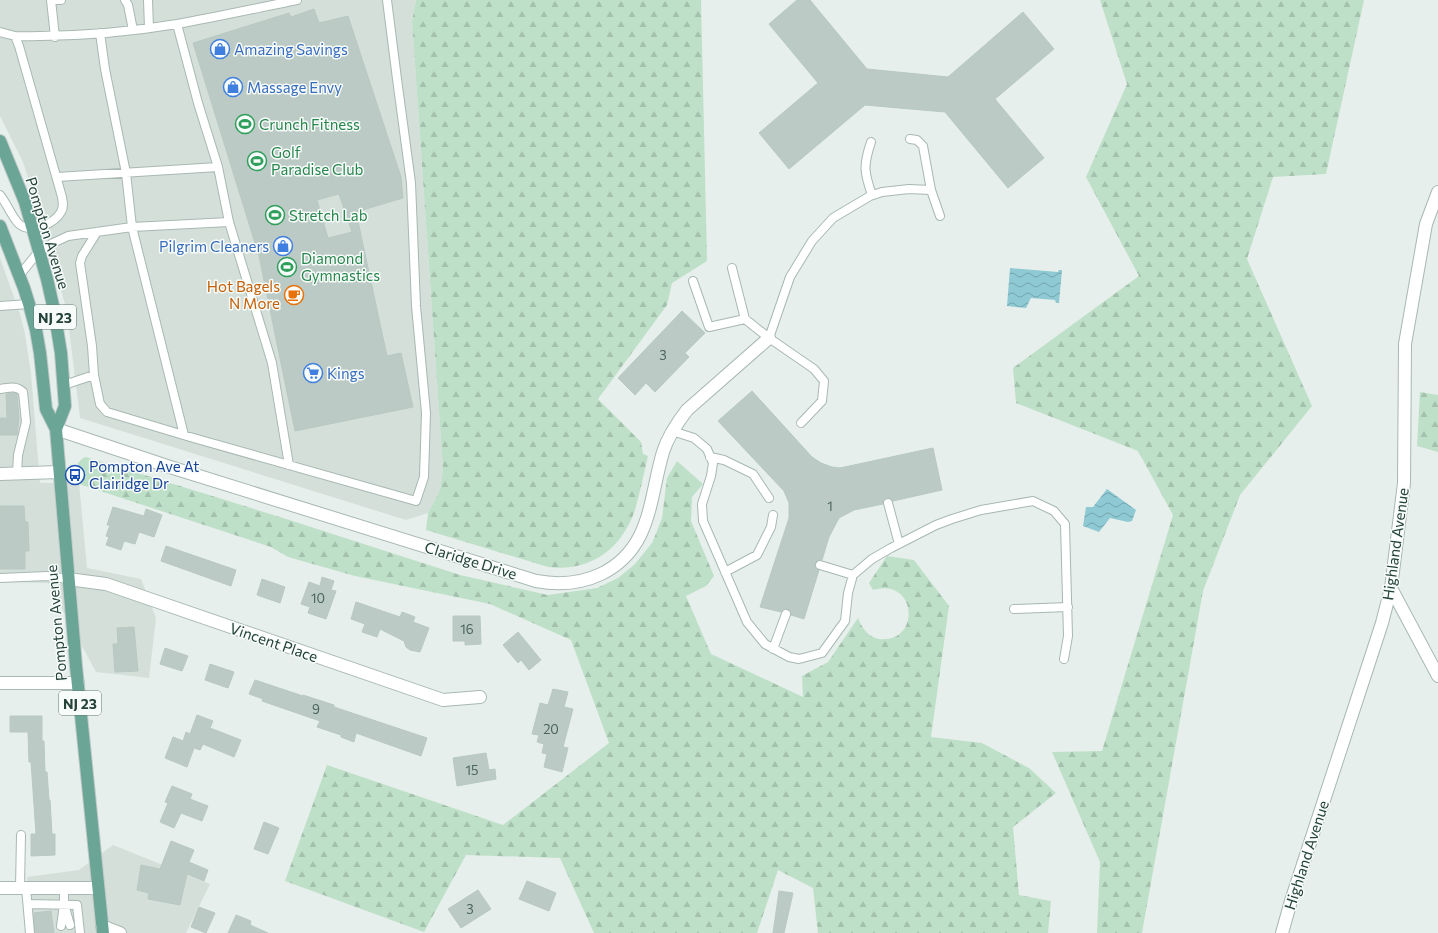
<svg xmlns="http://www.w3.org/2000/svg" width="1438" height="933" font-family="Commissioner,sans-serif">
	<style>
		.built { fill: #d4dfda }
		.forest { fill: url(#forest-firs) }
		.water { fill: url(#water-waves) }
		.building { fill: #bbcac4; stroke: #b8c9c2; fill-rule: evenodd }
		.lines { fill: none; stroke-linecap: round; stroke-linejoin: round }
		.service-casing { stroke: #a8b8b2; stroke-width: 10 }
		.minor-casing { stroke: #a8b8b2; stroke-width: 14 }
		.primary-casing { stroke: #c2cac8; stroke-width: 14 }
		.service { stroke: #fff; stroke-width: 8 }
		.minor { stroke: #fff; stroke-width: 12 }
		.primary { stroke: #6aa596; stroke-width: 12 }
		.labels { text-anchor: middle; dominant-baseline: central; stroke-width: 3; stroke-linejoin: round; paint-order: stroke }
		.number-label { font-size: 13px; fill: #4a645c }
		.shield { fill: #f7fbf9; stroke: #637a73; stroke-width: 1 }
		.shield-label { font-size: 14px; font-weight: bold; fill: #24423a }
		.shop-label { font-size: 15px; fill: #366cbe; stroke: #f7fbf9; text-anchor: start }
		.leisure-label { font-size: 15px; fill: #27864d; stroke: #f7fbf9; text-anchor: start }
		.street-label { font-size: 15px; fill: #24423a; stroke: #f7fbf9 }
		.food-label { font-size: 15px; fill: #c56008; stroke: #f7fbf9; text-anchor: end }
		.transit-label { font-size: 15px; fill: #164399; stroke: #f7fbf9; text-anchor: start }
	</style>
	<defs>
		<pattern id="forest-firs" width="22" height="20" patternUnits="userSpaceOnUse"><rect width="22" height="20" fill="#bfe0c8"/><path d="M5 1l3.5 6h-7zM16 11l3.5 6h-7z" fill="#a4c1ad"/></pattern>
		<pattern id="water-waves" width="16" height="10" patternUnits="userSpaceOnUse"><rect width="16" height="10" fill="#8ec9d4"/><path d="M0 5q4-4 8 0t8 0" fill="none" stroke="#74a5ad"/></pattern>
	</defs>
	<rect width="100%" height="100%" fill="#e6efeb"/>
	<!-- built -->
	<path class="built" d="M0 0H416L412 21 443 469 440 490 428 513 406 520 80 418 67 312 46 233 23 162 0 116Z
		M0 258 20 314 25 334 31 374 40 483H79L87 568 141 579 156 618 149 678 96 672 48 583 0 582Z
		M113 845 210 884 186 933H33L27 877 79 870Z"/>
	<!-- forest -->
	<path class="forest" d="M416 0H701L707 261 672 283 667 305 598 399 641 442 643 454 648 456C644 473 640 492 635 510 621 550 590 572 548 567L426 530 428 513 440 490 443 469 412 21Z
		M1100 0H1364L1326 174 1273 177 1247 259 1312 406 1240 495 1203 591 1142 933H1097L1100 862 1052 752 1102 751 1173 515 1138 451 1016 403 1013 368 1139 276 1086 177 1127 84Z
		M1420 392 1438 395V452L1417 446Z
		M86 457 280 517 460 575 548 595 597 588 618 578 635 564 652 543 657 531 662 518 667 478 677 461 703 484 692 497 691 521 714 576 706 586 686 596 711 654 803 697 802 676 828 662 858 618C862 628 868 637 879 639 921 644 918 577 873 590L869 583 887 556 914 560 949 606 931 737 982 743 1029 768 1056 793 1013 827 1019 895 1051 901 1048 933H818L813 888 778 870 757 933H594L560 858 466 855 424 932 285 881 327 765 503 825 609 743 571 640 490 604 355 576 288 557 271 547 79 484 78 463 83 458Z"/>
	<!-- water -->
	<path class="water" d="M1010 268 1058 272 1059 270H1062L1059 303H1056L1055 300 1031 298 1026 308 1007 306Z
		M1107 489 1136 510 1132 521 1128 522 1110 518 1099 532 1083 526 1086 507H1093Z"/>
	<!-- building -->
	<path class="building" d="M797 0H810L867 69 948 77 1023 12 1054 49 995 99 1044 158 1008 188 945 112 865 105 789 169 759 133 818 83 769 24Z
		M314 9 319 23 348 16 401 177 403 198 356 212 387 356 401 353 413 407 295 431 259 256 193 43 289 13 291 17ZM339 194 352 232 328 238 317 200Z
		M682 311 705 333 685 353 689 357 655 392 646 383 635 395 618 378Z
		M752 391 812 457 821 463 832 467 840 468 933 448 942 490 893 501 890 498H886L884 499 883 504 854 510 839 518 829 537 822 560H818L815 563V567L819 570 804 619 791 615 790 611 788 609 783 610 781 612 760 607 789 518V503L784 491 718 421Z
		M15 393 17 394 19 418 17 435H0V418H7L6 394Z
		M0 506H24L25 522H28L29 551H25V569H0Z
		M113 507 144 516 146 509 162 515 154 537 139 532 135 544 124 541 121 550 106 545 109 537 106 536 110 525H107Z
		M166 546 236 570 231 586 161 561Z
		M322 577 334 581 331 590 336 591 326 619 308 613 310 607 301 604 309 582 320 586Z
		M262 579 285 587 280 603 257 595Z
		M356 602 400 617 402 612 415 617 413 622 429 628 420 652 410 650 406 647 404 641 380 629 377 637 362 632 365 624 351 619Z
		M453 616H480L481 644 465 645V641H453Z
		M134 627 138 671 115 672 113 644H118L117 628Z
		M518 632 541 660 529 670 521 660 518 663 503 645Z
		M165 648 188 656 182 671 160 664Z
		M210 664 234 672 228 688 205 680Z
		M255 680 303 696V695L334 705V707L427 738 421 756 356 733 354 742 341 737V735L317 727 320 721 262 701 263 699 249 694Z
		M553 689 568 692 564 707 573 709 563 747 568 748 562 772 544 767 547 754 542 753 544 744 537 742 539 735 532 734 540 703 548 705Z
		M197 715 213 721 210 728 241 740 234 757 203 744 200 750 194 748 187 767 165 758 173 737 183 741 186 732 190 734Z
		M10 716H42V741H44L45 772H47L49 800H50L52 834H55V855L31 856V834H36L31 762H29L28 732H10Z
		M486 753 489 770 495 769 496 779 457 786 453 758Z
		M172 786 192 794 190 799 208 806 202 821 181 813 174 828 160 822 168 803 165 802Z
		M264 822 279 828 268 854 254 849Z
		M171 841 194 850 189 862 208 870 204 881 187 874 180 905 148 899 149 893 137 890 141 865 160 869Z
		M527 881 556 893 549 911 519 899Z
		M478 890 491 909 461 928 448 909Z
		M779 891 793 893 784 933H773Z
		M199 907 215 913 206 933 191 927Z
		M51 911 54 933H35L34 913Z
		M236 915 251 921 250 925 268 933H228Z"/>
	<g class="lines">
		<defs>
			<path id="service" d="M125 0 128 5 133 30
				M148 0 149 28
				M177 24 198 103 218 167 229 222 272 363 289 465
				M0 32 15 36 19 46 62 197C63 202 64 207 61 212 54 224 31 234 19 224 13 219 6 202 0 195
				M100 33 105 69 126 173 132 227 184 435
				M15 36C69 37 124 33 177 24 217 17 257 8 297 0
				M55 37 51 0H61
				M910 139 917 140 923 146 931 190
				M871 142C863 166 864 172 872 195
				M57 177 218 167
				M97 232 82 256 80 263 92 346 94 375 100 404 107 412 190 437 416 501 424 477 426 413 416 306 411 183 397 79 387 0
				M732 268 745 319 769 338 814 369 824 381 822 401 801 423
				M19 276 39 251 53 243 68 236 132 227 229 222
				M693 281 709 327 745 319
				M0 306 29 304
				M769 338 790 277 812 241 833 218 870 196 882 192 909 189 931 190 940 216
				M64 385 94 375
				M0 389C9 388 16 385 23 392L26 422 18 455 17 473
				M672 431 694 438 707 449 713 463 711 476 702 504 703 521 747 622 765 644 789 657 799 659 822 653 845 621 848 593 853 575 872 559 891 548 936 525 952 519 981 510 1033 501 1054 511 1065 524 1068 636 1064 659
				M710 457 724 460 753 474 769 498
				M888 503 899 544
				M820 565 853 575
				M725 572 757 555 771 527 773 515
				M0 578 47 576 68 579
				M1014 609 1068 607
				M773 649 786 614
				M20 888 21 835
				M26 888 30 933
				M28 904 77 905 80 933
				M65 908 70 925
				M61 926 64 905V888"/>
			<path id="minor" d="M56 429 170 467 536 581C558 585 580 584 601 574 652 549 649 499 663 452 668 436 677 423 687 410L769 338
				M0 474 59 472
				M68 579 106 584 443 700 480 697
				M1391 588 1438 676
				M0 683H78
				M0 888H98
				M102 926 120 933
				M1282 933 1291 901 1382 623 1391 588 1404 483 1405 344 1426 224 1438 192"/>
			<path id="primary" d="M0 141 25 202 47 279 54 310 61 353 65 406 56 429
				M0 226 24 288 29 304 36 330 40 353 46 409 56 429 76 666 103 933"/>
		</defs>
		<!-- service casing -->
		<use href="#service" class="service-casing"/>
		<!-- minor casing -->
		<use href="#minor" class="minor-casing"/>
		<!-- primary casing -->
		<use href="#primary" class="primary-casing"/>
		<!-- service -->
		<use href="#service" class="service"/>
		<!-- minor -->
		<use href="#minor" class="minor"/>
		<!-- primary -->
		<use href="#primary" class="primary"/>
	</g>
	<!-- icons -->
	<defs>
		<symbol id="shop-ring" viewBox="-11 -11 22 22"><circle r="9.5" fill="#f7fbf9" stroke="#3f7fe0" stroke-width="1.5"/><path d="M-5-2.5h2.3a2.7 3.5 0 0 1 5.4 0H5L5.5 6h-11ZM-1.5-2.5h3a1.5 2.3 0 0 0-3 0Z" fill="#3f7fe0"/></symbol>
		<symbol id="stadium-ring" viewBox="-11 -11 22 22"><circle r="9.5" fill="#f7fbf9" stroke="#2e9e5b" stroke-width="1.5"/><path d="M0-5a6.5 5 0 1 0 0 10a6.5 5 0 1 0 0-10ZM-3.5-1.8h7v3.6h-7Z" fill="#2e9e5b"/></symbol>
		<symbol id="cafe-ring" viewBox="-11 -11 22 22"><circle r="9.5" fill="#f7fbf9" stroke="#e8710a" stroke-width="1.5"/><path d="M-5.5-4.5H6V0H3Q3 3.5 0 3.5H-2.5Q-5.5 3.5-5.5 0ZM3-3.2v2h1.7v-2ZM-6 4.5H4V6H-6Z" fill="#e8710a"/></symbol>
		<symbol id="supermarket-ring" viewBox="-11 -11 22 22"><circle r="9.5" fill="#f7fbf9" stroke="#3f7fe0" stroke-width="1.5"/><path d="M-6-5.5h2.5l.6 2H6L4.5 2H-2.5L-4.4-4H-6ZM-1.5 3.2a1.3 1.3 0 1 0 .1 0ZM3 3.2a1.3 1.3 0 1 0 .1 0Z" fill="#3f7fe0"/></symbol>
		<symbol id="bus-ring" viewBox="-11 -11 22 22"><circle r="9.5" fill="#f7fbf9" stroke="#1a4fb4" stroke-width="1.5"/><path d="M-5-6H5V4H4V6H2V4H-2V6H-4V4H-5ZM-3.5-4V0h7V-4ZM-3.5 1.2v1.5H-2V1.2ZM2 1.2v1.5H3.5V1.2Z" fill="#1a4fb4"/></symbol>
	</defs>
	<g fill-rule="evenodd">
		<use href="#shop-ring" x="209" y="38" width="22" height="22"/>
		<use href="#shop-ring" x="222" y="76" width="22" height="22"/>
		<use href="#stadium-ring" x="234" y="113" width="22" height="22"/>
		<use href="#stadium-ring" x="246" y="150" width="22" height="22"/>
		<use href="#stadium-ring" x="264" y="204" width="22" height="22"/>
		<use href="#shop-ring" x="272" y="235" width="22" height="22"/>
		<use href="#stadium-ring" x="276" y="256" width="22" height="22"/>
		<use href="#cafe-ring" x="283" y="284" width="22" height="22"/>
		<use href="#supermarket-ring" x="302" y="362" width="22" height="22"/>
		<use href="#bus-ring" x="64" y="464" width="22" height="22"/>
	</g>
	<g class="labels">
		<!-- number labels -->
		<g class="number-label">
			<text x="663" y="355">3</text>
			<text x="830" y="506">1</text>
			<text x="318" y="598">10</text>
			<text x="467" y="629">16</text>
			<text x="316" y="709">9</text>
			<text x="551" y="729">20</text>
			<text x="472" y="770">15</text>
			<text x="470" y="909">3</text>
		</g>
		<!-- shield labels -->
		<g class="shield">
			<rect x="34" y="305" width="42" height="24" rx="3"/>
			<rect x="59" y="691" width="42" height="24" rx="3"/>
		</g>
		<g class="shield-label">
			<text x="55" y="317">NJ 23</text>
			<text x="80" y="703">NJ 23</text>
		</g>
		<!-- shop labels -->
		<g class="shop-label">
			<text x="234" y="49">Amazing Savings</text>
			<text x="247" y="87">Massage Envy</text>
			<text x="269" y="246" text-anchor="end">Pilgrim Cleaners</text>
			<text x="327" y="373">Kings</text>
		</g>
		<!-- leisure labels -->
		<g class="leisure-label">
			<text x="259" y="124">Crunch Fitness</text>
			<text x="271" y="152">Golf<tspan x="271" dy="17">Paradise Club</tspan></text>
			<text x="289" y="215">Stretch Lab</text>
			<text x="301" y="258">Diamond<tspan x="301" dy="17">Gymnastics</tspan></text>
		</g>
		<!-- street labels -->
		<g class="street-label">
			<text transform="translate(48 233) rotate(73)">Pompton Avenue</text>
			<text transform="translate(1395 544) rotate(-82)">Highland Avenue</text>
			<text transform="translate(471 560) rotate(17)">Claridge Drive</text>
			<text transform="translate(56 623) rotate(-95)">Pompton Avenue</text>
			<text transform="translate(274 642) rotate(19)">Vincent Place</text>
			<text transform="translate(1306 855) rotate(-72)">Highland Avenue</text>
		</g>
		<!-- food labels -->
		<g class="food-label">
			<text x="280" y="286">Hot Bagels<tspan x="280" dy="17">N More</tspan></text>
		</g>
		<!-- transit labels -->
		<g class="transit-label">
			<text x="89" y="466">Pompton Ave At<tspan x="89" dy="17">Clairidge Dr</tspan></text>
		</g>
	</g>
</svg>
